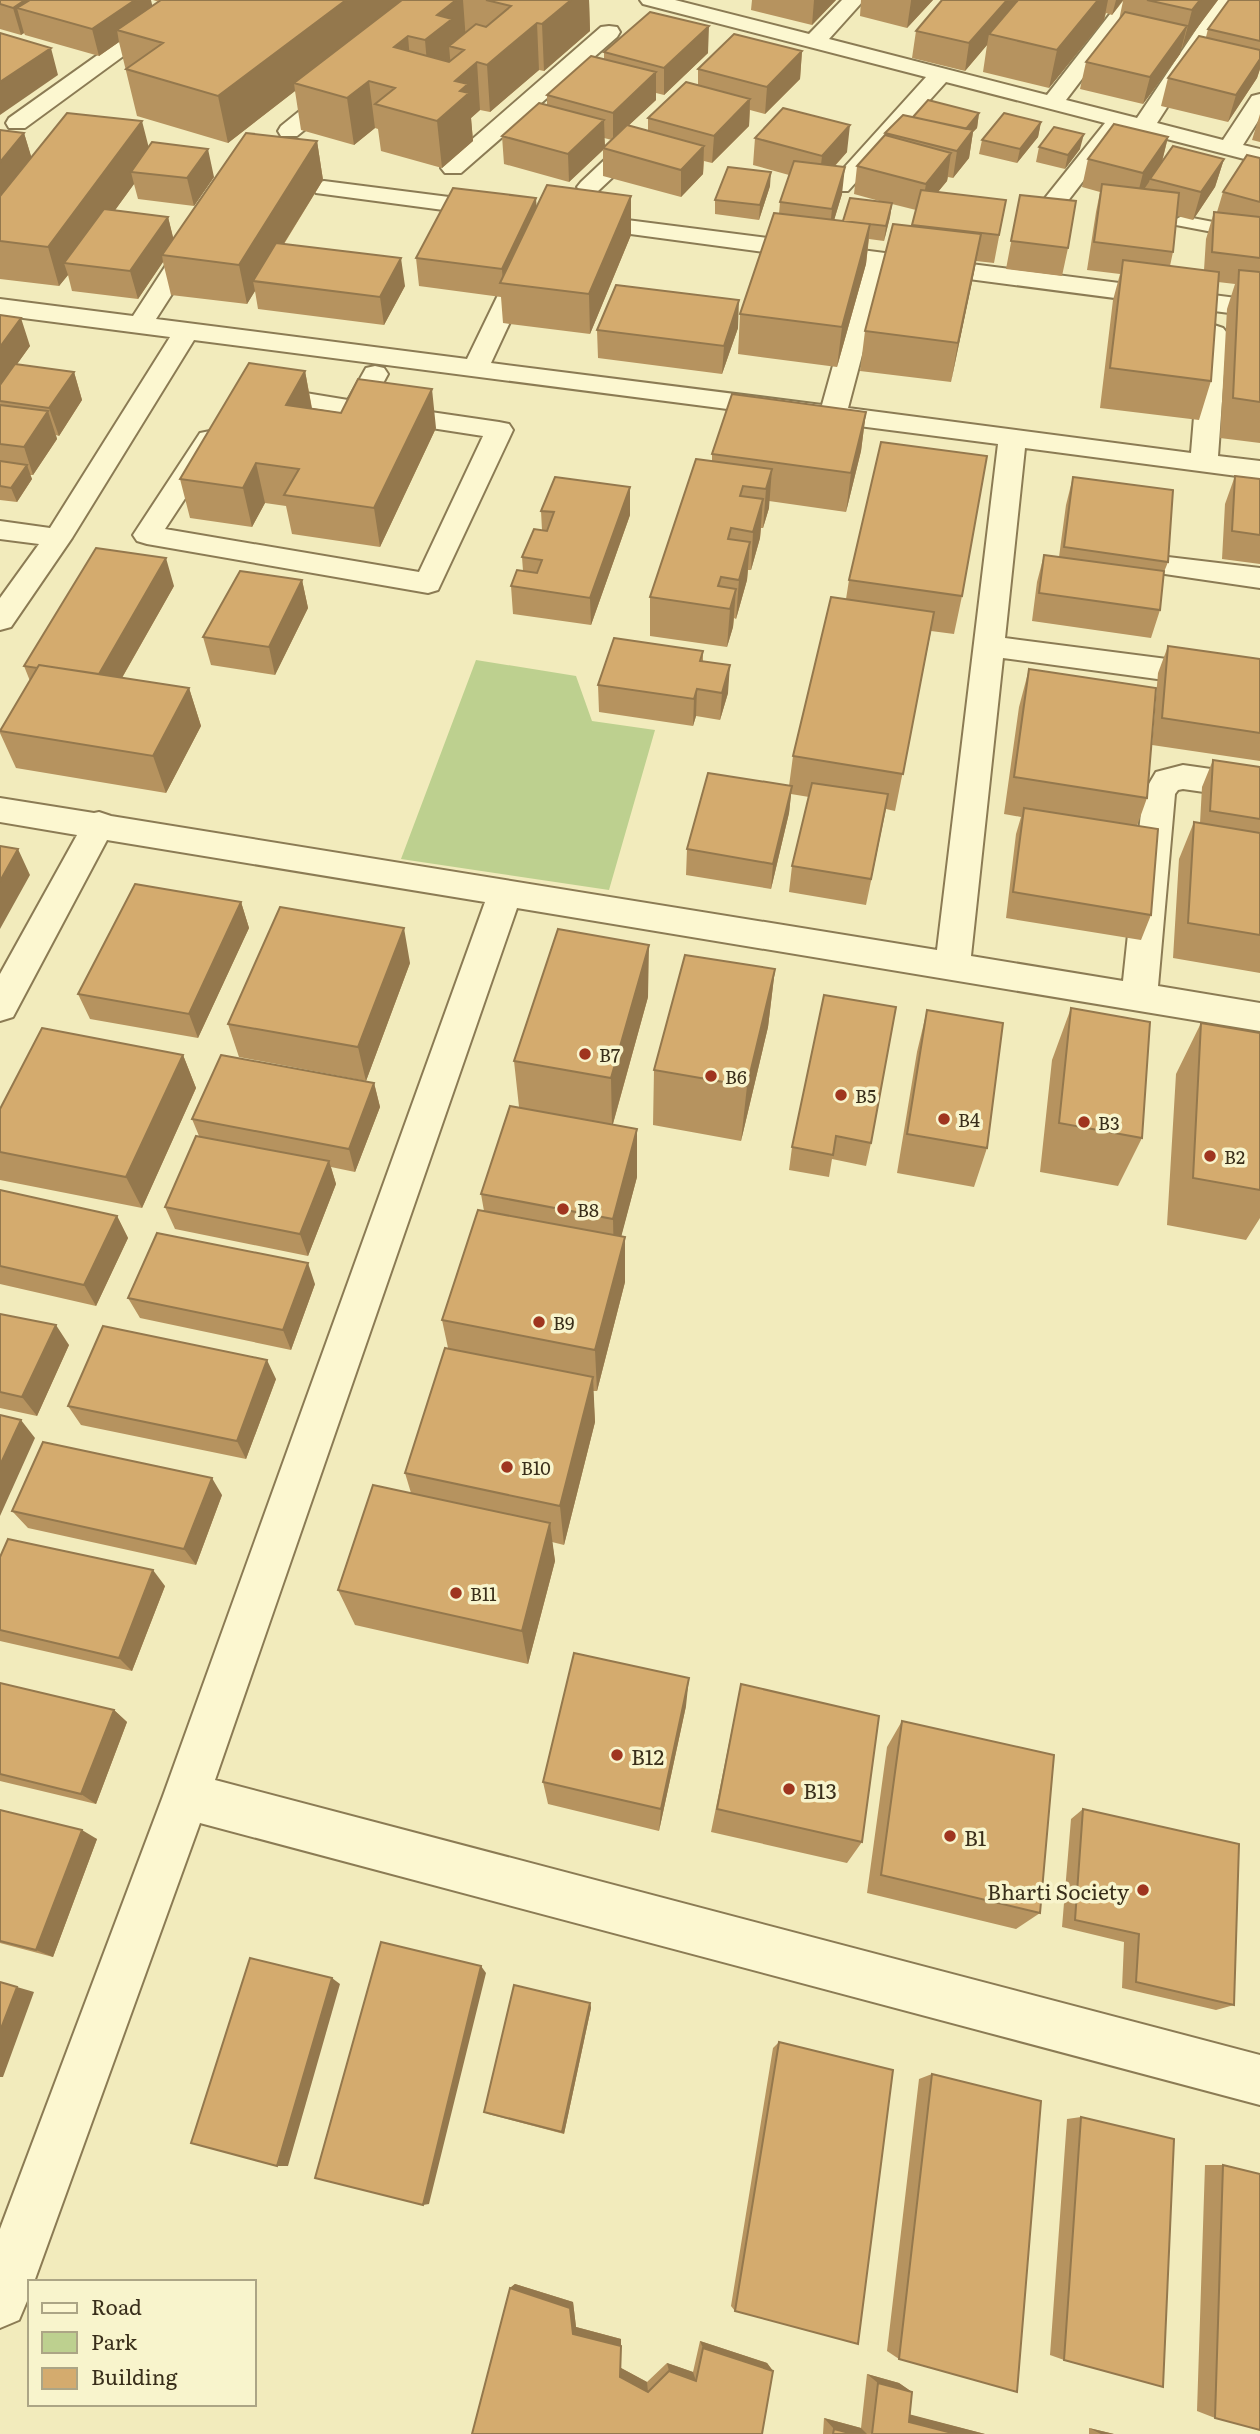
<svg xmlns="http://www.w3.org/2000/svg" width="1260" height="2434" font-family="Literata,serif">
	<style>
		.green { fill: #bdd08f }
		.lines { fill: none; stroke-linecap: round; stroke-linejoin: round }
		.lane-casing { stroke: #8b7b54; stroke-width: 4 }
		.street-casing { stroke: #8b7b54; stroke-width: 4 }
		.lane { fill: #fcf7d0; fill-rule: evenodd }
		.street { fill: #fcf7d0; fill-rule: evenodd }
		.wall { fill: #b6935f; fill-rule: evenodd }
		.shaded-wall { fill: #94784d }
		.building { fill: #d4ab6e; stroke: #94784d; stroke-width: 2 }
		.poi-dot { fill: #9f351f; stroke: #f8f4cc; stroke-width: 2.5 }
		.labels { text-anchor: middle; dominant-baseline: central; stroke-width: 7; stroke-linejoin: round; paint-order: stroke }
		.poi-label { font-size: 18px; fill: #392e1a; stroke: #f8f4cc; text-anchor: start }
		.near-poi-label { font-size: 21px; fill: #392e1a; stroke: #f8f4cc; text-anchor: start }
	</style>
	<rect width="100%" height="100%" fill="#f2ebbc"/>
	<!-- green -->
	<path class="green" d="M476 660 576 676 592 721 655 730 609 890 401 859Z"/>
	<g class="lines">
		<defs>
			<path id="lane" d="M1182 216 1260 231V241L1176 225 1173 221Z"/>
			<path id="street" d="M175 0H200L25 128H9L6 123 9 118Z
				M640 0H675L809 34 842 0H864L829 39 1047 95 1121 0H1142L1066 100 1137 118 1216 0H1236L1157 123 1223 140 1252 96 1260 94V118L1243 145 1260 149V163L1124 128 1047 228 1038 230 1029 228 1026 223 1029 218 1105 123 946 82 848 191H832L828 186 832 181 926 77 643 4Z
				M609 26 617 27 620 32 617 37 461 173H445L441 168 445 163 601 27Z
				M342 81 350 83 353 88 350 93 297 136H281L278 131 281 126 334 83Z
				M641 131 649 133 652 138 649 143 597 192H581L577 187 581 182 633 133Z
				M324 181 496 203 504 205 508 210 504 215 496 217 316 193 312 188 316 183Z
				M580 214 1260 301V317L885 268 848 408 1191 453 1201 333 1205 328 1214 325 1223 328 1227 333 1218 456 1260 461V479L1025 448 1005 638 1260 671V693L1003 658 971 956 1123 981 1143 794 1156 772 1183 765 1260 776V800L1183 789 1178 790 1175 794 1158 986 1260 1003V1031L517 908 215 1780 1260 2055V2105L200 1823 34 2282H30V2294L19 2320 0 2328V2229L163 1796 485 902 107 840 13 1017 0 1021V974L77 835 0 822V798L94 813 99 812 111 816 937 950 998 444 194 340 72 538 11 627 0 630V598L39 544 0 539V521L50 528 170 337 0 315V299L133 316 187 233 196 231 205 233 208 238 156 319 467 359 513 264 516 259 525 257 534 259 537 264 491 363 822 405 861 265 571 226 568 221 571 216Z
				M375 366 384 368 388 374 366 415 356 417 257 401 248 399 244 393 248 387 257 385 348 400 366 368Z
				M383 405 499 422 509 424 513 430 438 590 428 593 147 544 137 541 133 535 200 433 210 431 220 433 224 439 165 529 419 572 483 436 373 419 370 413 373 407Z
				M1168 557 1260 568V588L1158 573 1153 566 1158 559Z"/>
		</defs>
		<!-- lane casing -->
		<use href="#lane" class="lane-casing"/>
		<!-- street casing -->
		<use href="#street" class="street-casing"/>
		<!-- lane -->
		<use href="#lane" class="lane"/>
		<!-- street -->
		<use href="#street" class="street"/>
	</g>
	<!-- wall -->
	<path class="wall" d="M0 0 153 6 159 2 153 0H589L590 31 544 71 539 70 490 112 480 110 471 118 473 141 442 168 381 151 378 129 375 128 354 145 301 130 295 91 228 143 137 116 119 42 99 56 25 35 24 33 21 35 0 29Z
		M752 0H836L812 25 751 10Z
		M861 0H933L907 28 860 16Z
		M942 0H1218L1182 48H1181L1180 54 1143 104 1080 89 1086 62 1119 20 1123 1 1112 15 1106 13 1104 20 1049 88 983 72 987 45 965 71 912 58 916 31Z
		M1260 0V69L1257 78 1228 122 1161 106 1168 78 1206 37 1208 29Z
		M802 51 800 79 765 114 750 110 749 126 712 163 704 161 703 174 681 197 603 176V150L569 182 504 164 502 136 547 105V95L604 59V52L708 53 664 95 656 93V100L628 126 648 131V118L698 85V69ZM604 138 612 140 605 146Z
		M979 113 977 128 973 132 969 158 953 178 948 177 947 181 938 192 1006 200 994 263 976 261 951 382 860 371 865 331 912 226 916 210 892 204 890 217 884 241 869 239 866 264 837 367 738 354 740 314 779 214 780 202 789 175 753 165 755 138 847 152 835 166 842 194 834 220 843 221 883 202 854 194 857 166 885 136V133L913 117Z
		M1260 114V142L1252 140Z
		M1041 122 1038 137 1017 163 979 154 982 140Z
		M0 130 24 133 31 157 149 147 214 177 194 206 138 199 134 184 115 210 168 217 173 238 317 141 323 180 284 244 405 286 384 325 258 309 255 291 247 304 171 295 163 262 138 299 72 291 68 275 59 286 0 279Z
		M1168 137 1162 162 1224 159 1215 187 1193 220 1177 216 1173 252 1170 266 1204 270 1206 239 1214 212H1217L1223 192 1260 158V443L1220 438 1227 309 1235 284 1218 282 1211 381 1199 420 1100 408 1113 300 1120 274 1087 270 1096 212 1100 192 1082 187 1088 159Z
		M1039 147 1080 149 1065 169 1036 162Z
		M770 186 759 220 715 214V200Z
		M1020 195 1068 248 1062 276 1006 269Z
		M537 207 631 235 590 334 503 323 501 297 419 286 416 258Z
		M0 315 30 346 17 364 74 372 82 400 59 436 56 435 57 439 33 475H30L32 479 17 502 0 500Z
		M738 328 722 374 598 358 597 330Z
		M305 371 312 408 436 428 380 547 292 534 286 506 265 503 252 527 190 518 180 479Z
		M866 412 861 451 846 512 769 501V508L763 528H761L760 538 751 570H748L747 580 736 619 734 618 733 627 727 647 650 636V597L712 461V454Z
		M1235 476 1260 479V564L1222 559 1225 504Z
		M1073 477 1168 562 1164 572 1160 610 1151 638 1032 621 1037 582 1044 555 1059 557 1066 505Z
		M541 511 630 515 591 625 513 614 511 586 523 571 522 557 542 530Z
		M302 580 308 608 275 675 211 665 203 637Z
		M849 580 962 596 954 634 931 631 895 811 886 809 866 905 789 892 792 866 809 797 791 794 789 813 771 889 686 875 687 849 789 786 793 756 846 599Z
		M174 586 122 678 189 688 201 726 166 793 16 768 0 733V730L30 681 24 666Z
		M1168 646 1260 659V761L1152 745 1158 673Z
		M703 651V662L728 693 720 720 696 716 693 726 599 712 598 685Z
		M1029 669 1147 798 1137 826 1151 915 1141 940 1006 918 1016 834 1021 817 1004 814 1019 707Z
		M1213 760 1260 767V973L1173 958 1179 859 1194 822 1200 823 1202 787Z
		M241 902 249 928 198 1038 90 1019 78 994Z
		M410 963 366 1081 239 1057 228 1024Z
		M775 969 768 1027 741 1141 653 1125 654 1070Z
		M824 995 871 1143 866 1166 832 1159 829 1177 789 1170 792 1147Z
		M648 997 613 1124 637 1177 621 1236 625 1282 597 1391H593L595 1422 564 1545 552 1542 555 1561 528 1664 355 1625 338 1590 411 1493 405 1473 448 1348 442 1320 484 1211 481 1194 519 1107 514 1061Z
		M1071 1008 1142 1138 1118 1186 1040 1172 1052 1060Z
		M927 1010 987 1148 974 1187 897 1173 917 1052Z
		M1201 1023 1260 1033V1218L1246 1240 1167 1225 1176 1074Z
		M183 1055 196 1088 142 1208 0 1180V1109Z
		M374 1083 380 1107 355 1172 331 1167 336 1184 308 1256 175 1229 165 1207 199 1136 192 1119Z
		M0 1190 117 1216 128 1238 96 1306 0 1284Z
		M315 1284 291 1350 140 1318 128 1298Z
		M0 1314 69 1345 37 1416 0 1408Z
		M276 1379 246 1459 81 1425 68 1406Z
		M222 1495 196 1565 28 1528 12 1511Z
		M0 1557 165 1586 132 1671 0 1641Z
		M0 1683 114 1710 127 1722 96 1804 0 1781Z
		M741 1684 862 1842 847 1863 711 1832Z
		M686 1706 659 1831 548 1804 543 1782Z
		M902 1721 1040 1913 1016 1929 867 1893 887 1747Z
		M1083 1809 1234 2005 1216 2010 1122 1988 1124 1942 1062 1927 1071 1819Z
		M0 1810 97 1839 53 1957 0 1943Z
		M590 2003 591 2008 564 2134 488 2114 484 2112Z
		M779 2042 735 2311 731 2306 773 2048Z
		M932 2074 899 2359 887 2351 919 2079Z
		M1081 2117 1064 2360 1050 2355 1067 2119Z
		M1205 2165H1223L1215 2418 1197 2411Z
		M515 2284 573 2302 576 2327 621 2339V2368L647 2382 667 2363 693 2372 700 2341 767 2363 773 2371 472 2434 510 2288Z
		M867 2374 899 2383 912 2392 910 2415 985 2434H823L824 2418 861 2428Z
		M1089 2428 1114 2434H1089Z"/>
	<!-- shaded-wall -->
	<path class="shaded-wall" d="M25 0H73L17 8 24 33 21 35 13 8Z
		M135 0H151L155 17 117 30 119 42 99 56 92 29Z
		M346 0H412L294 83 295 91 228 143 218 96Z
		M456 0H463L466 41 449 46 451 69 429 87 425 40 437 15Z
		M571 0H589L590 31 544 71 542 24Z
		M814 0H836L812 25Z
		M911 0H933L907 28 911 1Z
		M1007 0H1021L989 34 987 45 965 71 969 43Z
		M1098 0H1108L1104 20 1049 88 1057 50Z
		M1116 0H1123L1112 15Z
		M1200 0H1218L1182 48 1192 10Z
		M537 23 539 70 490 112 487 65Z
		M709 26 708 53 664 95V68Z
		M1187 26 1180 54 1143 104 1150 77Z
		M408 36 412 83 394 47Z
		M51 48 58 75 0 115V82Z
		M802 51 800 79 765 114 767 87Z
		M1260 59V69L1257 78 1228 122 1236 95Z
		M477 62 480 110 471 118 473 141 442 168 437 121 455 81Z
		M656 72V100L613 140V113Z
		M369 81 375 128 354 145 347 98Z
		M750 99 749 126 712 163 714 136Z
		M979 113 977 128 973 132 969 158 953 178 957 151 963 132Z
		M604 120 605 148H603V150L569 182 568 154Z
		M142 121 152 160 131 172 134 184 76 264 64 263 68 275 59 286 48 247Z
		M1041 122 1038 137 1017 163 1020 149Z
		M850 125 847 152 819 183 822 156Z
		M24 133 36 172 0 217V162Z
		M1084 134 1080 149 1065 169 1068 155Z
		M1168 137 1161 165 1150 179 1149 182 1136 201 1143 173Z
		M317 141 323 180 260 282 253 281 255 291 247 304 239 265Z
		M704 146 703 174 681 197V170Z
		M208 149 214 177 194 206 187 178Z
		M951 153 947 181 921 212 926 184Z
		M1224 159 1215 187 1193 220 1201 192Z
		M845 167 842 194 829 237 832 209Z
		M771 172 770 186 759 220 760 205Z
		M631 196V235L590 334 589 294Z
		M536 198 538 226 503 284 502 269Z
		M892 203 890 217 884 241 886 226Z
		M168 217 175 245 162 255 163 262 138 299 130 271Z
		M870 224 866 264 837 367 842 327Z
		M981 234 974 273 951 382 958 343Z
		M401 258 405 286 384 325 380 297Z
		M739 300 738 328 722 374 724 346Z
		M21 318 30 346 0 388V347Z
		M305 371 312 410 286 405Z
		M74 372 82 400 59 436 49 408Z
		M432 389 436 428 380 547 374 508Z
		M48 411 57 439 33 475 24 447Z
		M866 412 861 451 846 512 851 473Z
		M256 463 265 503 252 527 243 488Z
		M27 465 32 479 17 502 11 488Z
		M772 469 769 508 763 528 766 489Z
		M630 487V515L591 625 590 598Z
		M763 499 760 538 751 570 753 532Z
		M750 542 747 580 736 619 739 580Z
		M166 558 174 586 107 704 97 677Z
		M302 580 308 608 275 675 269 647Z
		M736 589 733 627 727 647 730 609Z
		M730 665 728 693 720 720 722 693Z
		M189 688 201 726 166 793 153 756Z
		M697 689 696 716 693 726 694 699Z
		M792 786 789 813 771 889 773 864Z
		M18 849 30 875 0 929V881Z
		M241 902 249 928 198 1038 189 1014Z
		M404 928 410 963 366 1081 358 1047Z
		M649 945 648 997 612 1127 611 1078Z
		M775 969 768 1027 741 1141 747 1086Z
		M183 1055 196 1088 142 1208 126 1177Z
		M374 1083 380 1107 355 1172 349 1149Z
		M637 1129V1177L614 1264 613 1219Z
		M329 1161 336 1184 308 1256 300 1234Z
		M117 1216 128 1238 96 1306 84 1285Z
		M625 1237V1282L597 1391 595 1350Z
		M308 1263 315 1284 291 1350 283 1330Z
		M56 1325 69 1345 37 1416 22 1397Z
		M267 1360 276 1379 246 1459 237 1441Z
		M593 1377 595 1422 564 1545 560 1506Z
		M21 1420 35 1438 0 1516V1465Z
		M212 1478 222 1495 196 1565 184 1549Z
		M550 1523 555 1561 528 1664 522 1631Z
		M153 1570 165 1586 132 1671 119 1658Z
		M689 1678 686 1706 659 1831 661 1809Z
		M114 1710 127 1722 96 1804 81 1794Z
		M82 1830 97 1839 53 1957 36 1950Z
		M481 1966 486 1973 429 2204 423 2205Z
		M332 1978 340 1984 288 2166H277Z
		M17 1987 34 1992 3 2077H0V2031Z
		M590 2003 591 2008 564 2134 562 2132Z
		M515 2284 573 2302 576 2327 621 2339V2368L647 2382 648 2392 620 2377 573 2334 510 2288Z
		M700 2341 767 2363 773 2371 703 2348Z
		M667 2363 693 2372 696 2381 669 2371Z
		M867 2374 899 2383 912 2392 878 2383Z
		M897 2411 985 2434H956L909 2422Z
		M824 2418 861 2428 867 2434H853L834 2429Z
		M1089 2428 1114 2434H1101Z"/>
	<!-- building -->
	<path class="building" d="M0 0H25L13 8 0 4Z
		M30 0H135L92 29 17 8Z
		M161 0H346L218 96 126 69 163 43 117 30Z
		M402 0H456L437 15 452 19 425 40 408 36 394 47 449 62 464 50 449 46 476 24 486 27 511 6 486 0H571L542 24 537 23 487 65 477 62 455 81 468 84 460 91 469 93 437 121 375 104 395 88 369 81 347 98 294 83Z
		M942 0H1007L969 43 916 31Z
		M1018 0H1098L1057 50 989 34Z
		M1147 0H1200L1192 10Z
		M1229 0H1260V41L1208 29Z
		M650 12 709 26 664 68 604 52Z
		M1125 12 1187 26 1150 77 1086 62Z
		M0 33 51 48 0 82Z
		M734 34 802 51 767 87 698 69Z
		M1199 36 1260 50V59L1236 95 1168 78Z
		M591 56 656 72 613 113 547 95Z
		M686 82 750 99 714 136 648 118Z
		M928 100 979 113 966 129 913 117Z
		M539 103 604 120 568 154 502 136Z
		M783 108 850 125 822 156 755 138Z
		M67 113 142 121 48 247 0 241V196Z
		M1004 113 1041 122 1020 149 982 140Z
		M903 115 973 130 957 151 885 133Z
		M1114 124 1168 137 1143 173 1088 159Z
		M627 125 704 146 681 170 603 148Z
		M1054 127 1084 134 1068 155 1039 147Z
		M0 130 24 133 0 162Z
		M246 133 317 141 239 265 162 255Z
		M885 135 951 153 926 184 857 166Z
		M152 142 208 149 187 178 131 172Z
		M1173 146 1224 159 1201 192 1150 179Z
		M1247 155 1260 158V202L1223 192Z
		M794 161 845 167 832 209 780 202Z
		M728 167 771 172 760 205 715 200Z
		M1102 184 1179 193 1173 252 1094 242Z
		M547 185 631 196 589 294 500 283Z
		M453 188 536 198 502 269 416 258Z
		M921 190 1006 200 999 235 912 225Z
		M1020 195 1076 201 1068 248 1011 241Z
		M850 198 892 203 886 226 843 221Z
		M104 209 168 217 130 271 64 263Z
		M1214 212 1260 217V258L1212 252Z
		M774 213 870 224 842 327 740 314Z
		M893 224 981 234 958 343 865 331Z
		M276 243 401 258 380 297 253 281Z
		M1123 260 1219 272 1211 381 1110 368Z
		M1239 270 1260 272V402L1233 398Z
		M616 285 739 300 724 346 597 330Z
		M0 315 21 318 0 347Z
		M249 363 305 371 286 405 341 413 358 379 432 389 374 508 284 495 299 469 256 463 243 488 180 479Z
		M15 364 74 372 49 408 0 401V385Z
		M732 394 866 412 851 473 712 454Z
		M0 405 48 411 24 447 0 444Z
		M881 442 987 456 962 596 849 580Z
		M696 459 772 469 766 489 743 486 740 496 763 499 753 532 731 528 728 539 750 542 739 580 721 577 718 586 736 589 730 609 650 597Z
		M0 461 27 465 11 488 0 486Z
		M1235 476 1260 479V535L1232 531Z
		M555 477 630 487 590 598 511 586 517 570 537 573 542 560 522 557 534 529 547 531 554 512 541 511Z
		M1073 477 1173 490 1168 562 1064 547Z
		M96 548 166 558 99 674 39 665 37 668 24 666Z
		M1044 555 1164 571 1160 610 1039 593Z
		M240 571 302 580 269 647 203 637Z
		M831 597 934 612 903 774 793 756Z
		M614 638 703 651 700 661 730 665 722 693 697 689 694 699 598 685Z
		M1168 646 1260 659V733L1162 718Z
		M39 665 189 688 153 756 0 731Z
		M1029 669 1156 688 1147 798 1014 777Z
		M1213 760 1260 767V819L1210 811Z
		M708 773 792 786 773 864 687 849Z
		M812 783 888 794 871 879 792 866Z
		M1024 808 1158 829 1151 915 1013 892Z
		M1194 822 1260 833V935L1188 923Z
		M0 846 18 849 0 881Z
		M135 884 241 902 189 1014 78 994Z
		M280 907 404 928 358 1047 228 1024Z
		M558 929 649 945 611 1078 514 1061Z
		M685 955 775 969 747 1086 654 1070Z
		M824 995 896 1007 871 1143 836 1136 833 1155 792 1147Z
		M1071 1008 1150 1022 1142 1138 1059 1123Z
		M927 1010 1003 1023 987 1148 907 1134Z
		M1201 1023 1260 1033V1190L1193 1178Z
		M42 1028 183 1055 126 1177 0 1152V1109Z
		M221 1055 374 1083 349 1149 192 1119Z
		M510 1106 637 1129 613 1219 481 1194Z
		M196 1136 329 1161 300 1234 165 1207Z
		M0 1190 117 1216 84 1285 0 1266Z
		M478 1210 625 1237 595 1350 442 1320Z
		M157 1233 308 1263 283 1330 128 1298Z
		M0 1314 56 1325 22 1397 0 1392Z
		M103 1326 267 1360 237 1441 68 1406Z
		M445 1348 593 1377 560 1506 405 1473Z
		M0 1415 21 1420 0 1465Z
		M43 1442 212 1478 184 1549 12 1511Z
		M373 1485 550 1523 522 1631 338 1590Z
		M8 1539 153 1570 119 1658 0 1630V1557Z
		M574 1653 689 1678 661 1809 543 1782Z
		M0 1683 114 1710 81 1794 0 1774Z
		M741 1684 879 1716 862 1842 717 1809Z
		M902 1721 1054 1755 1040 1913 881 1875Z
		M1083 1809 1239 1844 1234 2005 1136 1982 1139 1934 1075 1920Z
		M0 1810 82 1830 36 1950 0 1941Z
		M381 1942 481 1966 423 2205 315 2178Z
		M250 1958 332 1978 277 2166 191 2143Z
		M0 1982 17 1987 0 2031Z
		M514 1985 590 2003 562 2132 484 2112Z
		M779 2042 893 2070 858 2344 735 2311Z
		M932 2074 1041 2101 1017 2392 899 2359Z
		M1081 2117 1174 2139 1163 2387 1064 2360Z
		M1223 2165 1260 2174V2430L1215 2418Z
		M510 2288 570 2308 573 2334 621 2346 620 2377 648 2392 669 2371 696 2381 703 2348 773 2371 762 2434H472Z
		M878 2383 912 2392 909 2422 956 2434H872Z
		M834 2429 853 2434H833Z"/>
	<!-- markers -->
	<g class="poi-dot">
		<circle cx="585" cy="1054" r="7"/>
		<circle cx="711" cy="1076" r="7"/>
		<circle cx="841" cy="1095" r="7"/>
		<circle cx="944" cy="1119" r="7"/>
		<circle cx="1084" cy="1122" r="7"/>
		<circle cx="1210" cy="1156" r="7"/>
		<circle cx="563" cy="1209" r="7"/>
		<circle cx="539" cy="1322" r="7"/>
		<circle cx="507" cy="1467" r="7"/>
		<circle cx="456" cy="1593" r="7"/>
		<circle cx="617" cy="1755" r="7"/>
		<circle cx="789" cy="1789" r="7"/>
		<circle cx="950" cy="1836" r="7"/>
		<circle cx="1143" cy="1890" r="7"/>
	</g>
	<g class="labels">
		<!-- poi labels -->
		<g class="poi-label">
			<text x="599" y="1054">B7</text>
			<text x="725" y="1076">B6</text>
			<text x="855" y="1095">B5</text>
			<text x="958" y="1119">B4</text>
			<text x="1098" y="1122">B3</text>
			<text x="1224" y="1156">B2</text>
			<text x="577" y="1209">B8</text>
			<text x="553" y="1322">B9</text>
			<text x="521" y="1467">B10</text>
			<text x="470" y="1593">B11</text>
		</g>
		<!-- near-poi labels -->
		<g class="near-poi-label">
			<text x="631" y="1755">B12</text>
			<text x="803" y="1789">B13</text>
			<text x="964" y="1836">B1</text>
			<text x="1129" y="1890" text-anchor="end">Bharti Society</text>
		</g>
	</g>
	<!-- legend -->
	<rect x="28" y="2280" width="228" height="126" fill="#f8f4cc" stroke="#aca585" stroke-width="2"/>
	<rect x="42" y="2303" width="35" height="10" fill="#fcf7d0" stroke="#aca585" stroke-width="2"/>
	<text x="91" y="2315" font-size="21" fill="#392e1a">Road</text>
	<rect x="42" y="2332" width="35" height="21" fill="#bdd08f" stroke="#aca585" stroke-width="2"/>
	<text x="91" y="2350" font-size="21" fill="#392e1a">Park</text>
	<rect x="42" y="2368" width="35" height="21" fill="#d4ab6e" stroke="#aca585" stroke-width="2"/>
	<text x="91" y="2385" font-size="21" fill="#392e1a">Building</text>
</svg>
